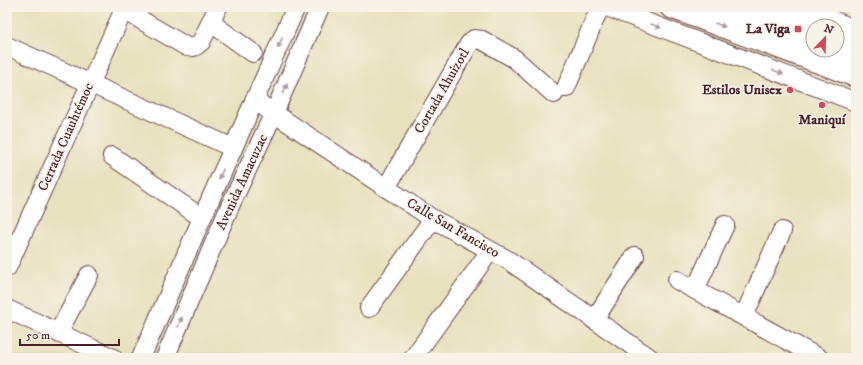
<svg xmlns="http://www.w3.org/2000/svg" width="863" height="365" font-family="'IM FELL DW Pica',serif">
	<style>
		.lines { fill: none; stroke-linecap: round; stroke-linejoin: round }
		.minor-casing { stroke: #623c41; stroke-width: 20 }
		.major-casing { stroke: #623c41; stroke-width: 24 }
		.minor { stroke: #fff; stroke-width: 18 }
		.major { stroke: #fff; stroke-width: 22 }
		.oneway { fill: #ae9aa0 }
		.poi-dot { fill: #d1495b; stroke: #f7f3e8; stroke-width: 1.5 }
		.labels { text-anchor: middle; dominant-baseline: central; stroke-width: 3; stroke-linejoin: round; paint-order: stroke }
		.poi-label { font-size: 14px; font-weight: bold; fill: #4a1f2b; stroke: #f7f3e8; text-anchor: end }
		.street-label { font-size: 14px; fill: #4a1f2b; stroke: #f7f3e8 }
	</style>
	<rect width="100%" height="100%" fill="#f7f3e8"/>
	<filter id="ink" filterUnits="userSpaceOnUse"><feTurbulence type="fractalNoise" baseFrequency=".025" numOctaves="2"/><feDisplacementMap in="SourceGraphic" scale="8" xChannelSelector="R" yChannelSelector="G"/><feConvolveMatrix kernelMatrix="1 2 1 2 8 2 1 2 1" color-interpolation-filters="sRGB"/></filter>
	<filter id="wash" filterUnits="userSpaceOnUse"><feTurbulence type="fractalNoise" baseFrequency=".012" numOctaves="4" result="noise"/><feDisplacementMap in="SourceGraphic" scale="16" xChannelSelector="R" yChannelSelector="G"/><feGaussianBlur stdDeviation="0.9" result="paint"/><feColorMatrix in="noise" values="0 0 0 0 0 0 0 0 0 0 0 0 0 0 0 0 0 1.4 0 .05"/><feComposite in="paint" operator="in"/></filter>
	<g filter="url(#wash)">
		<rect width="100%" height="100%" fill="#e8e1be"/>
	</g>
	<g filter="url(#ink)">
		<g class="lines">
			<defs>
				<path id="minor" d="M607 7 856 102
					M721 7 813 43
					M762 7 813 27
					M124 10 187 47C193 48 196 47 201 42L218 7
					M210 22 253 53
					M837 36 856 43
					M7 46 233 148
					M830 50 856 60
					M566 88 600 7
					M254 100 433 219 508 260 650 358
					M112 156 202 218
					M386 188 469 44 474 39 482 40 515 59 554 94
					M7 268 125 7
					M677 280 819 358
					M695 290 725 225
					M369 308 433 219
					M7 309 113 358
					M744 316 782 231
					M594 320 635 256
					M58 333 89 275
					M141 358 202 218 296 7
					M165 358 230 206 274 113 320 7
					M413 358 490 251"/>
				<path id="major" d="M671 7 856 76
					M796 7 856 32"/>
			</defs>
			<!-- minor casing -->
			<use href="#minor" class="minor-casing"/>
			<!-- major casing -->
			<use href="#major" class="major-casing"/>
			<!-- minor -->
			<use href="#minor" class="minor"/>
			<!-- major -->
			<use href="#major" class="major"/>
		</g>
		<!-- one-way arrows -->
		<defs><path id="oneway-solid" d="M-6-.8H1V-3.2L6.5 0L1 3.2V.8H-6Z"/></defs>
		<g class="oneway">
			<use href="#oneway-solid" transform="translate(720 25) rotate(20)"/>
			<use href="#oneway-solid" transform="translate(656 26) rotate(21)"/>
			<use href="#oneway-solid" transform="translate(280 43) rotate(114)"/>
			<use href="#oneway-solid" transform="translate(778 72) rotate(21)"/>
			<use href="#oneway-solid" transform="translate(285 89) rotate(-66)"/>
			<use href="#oneway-solid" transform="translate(221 174) rotate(114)"/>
			<use href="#oneway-solid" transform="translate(180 322) rotate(-67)"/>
		</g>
	</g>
	<!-- markers -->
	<g class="poi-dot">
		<rect x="794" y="25" width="8" height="8" rx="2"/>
		<circle cx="790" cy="90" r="4"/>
		<circle cx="822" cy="105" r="4"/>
	</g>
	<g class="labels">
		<!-- poi labels -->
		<g class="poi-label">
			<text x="790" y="29">La Viga</text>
			<text x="782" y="90">Estilos Unisex</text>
			<text x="822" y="120" text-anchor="middle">Maniquí</text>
		</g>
		<!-- street labels -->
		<g class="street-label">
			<text transform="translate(442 91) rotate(-60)">Cortada Ahuizotl</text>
			<text transform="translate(66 137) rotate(-66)">Cerrada Cuauhtémoc</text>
			<text transform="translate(242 182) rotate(-65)">Avenida Amacuzac</text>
			<text transform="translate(453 228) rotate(30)">Calle San Fancisco</text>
		</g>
	</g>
	<!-- margin -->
	<rect width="863" height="365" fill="none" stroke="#f7f3e8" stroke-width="24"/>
	<!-- north arrow -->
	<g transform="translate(825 38) rotate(23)"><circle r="19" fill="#f7f3e8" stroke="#b29e9c"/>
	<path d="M0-3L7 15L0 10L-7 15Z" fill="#d1495b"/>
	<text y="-6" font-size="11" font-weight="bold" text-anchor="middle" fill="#4a1f2b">N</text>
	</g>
	<!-- scale -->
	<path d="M20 339v6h99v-6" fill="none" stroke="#4a1f2b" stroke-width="2"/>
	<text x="26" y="339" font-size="12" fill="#4a1f2b" stroke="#f7f3e8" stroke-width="3" paint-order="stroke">50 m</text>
</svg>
